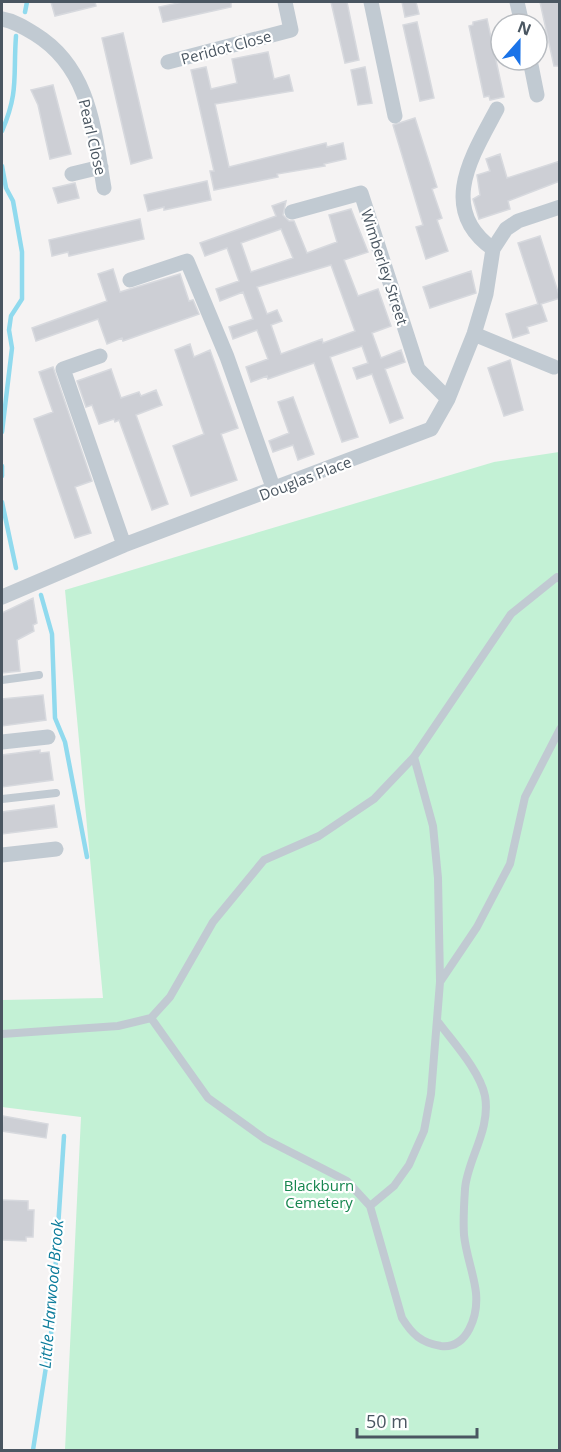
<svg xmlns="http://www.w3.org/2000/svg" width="561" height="1452" font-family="'Open Sans',sans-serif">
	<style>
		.green { fill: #c3f1d5 }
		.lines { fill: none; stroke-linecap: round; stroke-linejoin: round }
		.stream { stroke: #90daee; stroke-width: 4.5 }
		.building { fill: #cdcfd5; stroke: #d7d9de; stroke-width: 1.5; fill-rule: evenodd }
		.service { stroke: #c1cad2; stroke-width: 8 }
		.minor { stroke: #c1cad2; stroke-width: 15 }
		.labels { text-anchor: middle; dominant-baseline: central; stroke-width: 4.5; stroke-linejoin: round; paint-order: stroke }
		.street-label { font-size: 15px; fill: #4a5661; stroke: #fff }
		.park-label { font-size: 15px; fill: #17864f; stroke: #fff }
		.water-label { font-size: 16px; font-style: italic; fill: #0c7c9b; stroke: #fff }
	</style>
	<rect width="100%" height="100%" fill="#f5f3f3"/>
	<!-- green -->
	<path class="green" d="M559 452V1450H65L81 1117 2 1107V1000L103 998 65 590 494 462Z"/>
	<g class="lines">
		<!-- stream -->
		<path class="stream" d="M25 12 27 2
			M2 131C19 92 13 76 16 36
			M2 166 6 188 13 201 22 252V299L11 316 9 330 12 348 2 432
			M2 466V476
			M2 502 16 568
			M41 595 52 634 55 718 65 742 87 857
			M33 1450 51 1335 64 1136"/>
	</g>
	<!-- building -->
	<path class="building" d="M51 2H95L96 6 55 16Z
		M183 2H231V7L163 22 159 7Z
		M331 2H347L359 60 345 63Z
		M402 2H416L419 14 405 17Z
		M540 2H560V66H554Z
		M487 19 504 97 490 100 489 96 484 97 469 26 473 25V22Z
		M417 22 434 98 420 101 403 25Z
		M123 33 152 158 131 164 102 38Z
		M268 52 274 79 289 75 293 91 215 104 229 167 326 143 327 147 343 143 346 159 324 164 325 166 277 174 278 177 214 190 210 171H214L191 70 206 67 211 89 237 83 232 59Z
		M365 67 372 103 358 105 351 70Z
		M53 85 71 154 50 159 38 105 31 90Z
		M415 118 437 187 432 189 442 218 437 220 448 251 426 259 416 227 423 225 393 125Z
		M500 154 507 178 560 161V181L508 201 510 209 479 219 473 199 480 195 477 175 490 171 486 159Z
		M207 181 211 200 164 210V207L148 211 144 195Z
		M75 183 79 198 58 203 53 188Z
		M286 201 283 215 289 221H294L307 253 337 242 329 215 351 209 368 252 344 260 358 296 378 289 391 326 372 333 381 358 401 350 405 362 385 369 403 418 390 423 372 374 357 379 353 368 368 363 362 346 330 357 358 437 342 442 314 363 268 379 267 376 251 382 246 367 268 359 257 330 233 339 229 327 253 319 247 303 243 292 220 301 216 289 239 281 227 248 205 256 200 243 276 216 272 206ZM281 229 293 258 251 272 241 243ZM331 265 355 331 323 343 322 339 281 354 271 325 282 321 277 310 267 314 257 287Z
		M140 219 144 239 69 256 68 252 52 256 49 240Z
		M540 236 560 298 541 304 547 321 527 327 529 333 513 338 506 314 538 304 518 243Z
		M113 269 120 292 180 274 189 301 193 300 199 314 123 341 122 338 107 344 98 319 36 341 32 328 107 301 98 274Z
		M471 271 476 293 430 308 423 287Z
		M190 344 194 357 210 350 238 428 221 434 237 480 191 496 173 446 204 434 175 350Z
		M510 360 523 410 504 416 488 368Z
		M53 367 92 481 75 487 91 533 75 538 34 419 53 412 39 372Z
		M111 369 121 398 139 392 141 396 156 390 162 405 136 415 168 504 152 510 119 420 115 422 114 419 99 424 92 405 86 407 77 381Z
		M293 397 314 454 298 460 293 445 273 452 269 441 289 433 278 402Z
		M33 598 37 623 33 625 34 631 17 640 20 671 2 673V613Z
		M43 695 46 720 2 726V699Z
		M40 750V753L49 752 53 780 2 787V755Z
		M54 805 57 827 2 834V812Z
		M3 1116 48 1124 46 1138 2 1131Z
		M2 1200 28 1201V1210H34L33 1237H26V1241L2 1240Z"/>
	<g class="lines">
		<!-- service -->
		<path class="service" d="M2 680 39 675
			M414 757 433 826 438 878 440 981
			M2 799 56 793
			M151 1018 208 1098 265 1139 347 1181 370 1206
			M439 1023C453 1042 480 1071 485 1096 491 1130 467 1160 465 1189 464 1204 463 1220 464 1235 466 1255 474 1274 476 1293 478 1315 468 1349 441 1346 421 1343 412 1334 402 1318L370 1206 394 1186 409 1165 424 1131 431 1094 440 982 477 927 510 864 525 797 560 729
			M2 1034 118 1026 151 1018 170 997 213 922 264 860 319 836 374 799 414 757 511 614 557 577 560 579"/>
		<!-- minor -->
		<path class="minor" d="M371 2 395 116
			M517 2 522 24
			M2 19C14 21 24 27 35 34 90 68 94 129 104 188
			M530 60 537 95
			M168 62 291 30 285 2
			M72 174 101 167
			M292 212 361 193 418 369 448 399
			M493 249C437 209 472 156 497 109
			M130 280 187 261 227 357 274 490
			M474 334 554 367
			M100 356 63 369 124 545
			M2 597 124 545 431 429 448 399 474 334 486 294 493 249 506 229 518 221 560 207
			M2 742 48 737
			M2 855 56 849"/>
	</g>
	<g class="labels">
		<!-- street labels -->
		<g class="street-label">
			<text transform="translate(226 47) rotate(-15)">Peridot Close</text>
			<text transform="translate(93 137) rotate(77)">Pearl Close</text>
			<text transform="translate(385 267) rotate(72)">Wimberley Street</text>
			<text transform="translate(305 478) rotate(-21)">Douglas Place</text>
		</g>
		<!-- park labels -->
		<g class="park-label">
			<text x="319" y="1185">Blackburn<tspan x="319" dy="17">Cemetery</tspan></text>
		</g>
		<!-- water labels -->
		<g class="water-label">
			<text transform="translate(51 1294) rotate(-85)">Little Harwood Brook</text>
		</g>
	</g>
	<!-- border -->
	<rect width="561" height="1452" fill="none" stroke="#4a5661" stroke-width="6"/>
	<!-- north arrow -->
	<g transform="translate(519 42) rotate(21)"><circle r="28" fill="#ffffff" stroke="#b7bbc0" stroke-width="1.5"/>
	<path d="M0-4.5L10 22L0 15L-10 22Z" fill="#1a73e8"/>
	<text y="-9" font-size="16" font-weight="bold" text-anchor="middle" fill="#4a5661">N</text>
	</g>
	<!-- scale -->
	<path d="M357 1428v9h120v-9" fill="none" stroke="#4a5661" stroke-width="3"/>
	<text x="366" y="1428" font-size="18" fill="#4a5661" stroke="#ffffff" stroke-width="4.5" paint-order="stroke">50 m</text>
</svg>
